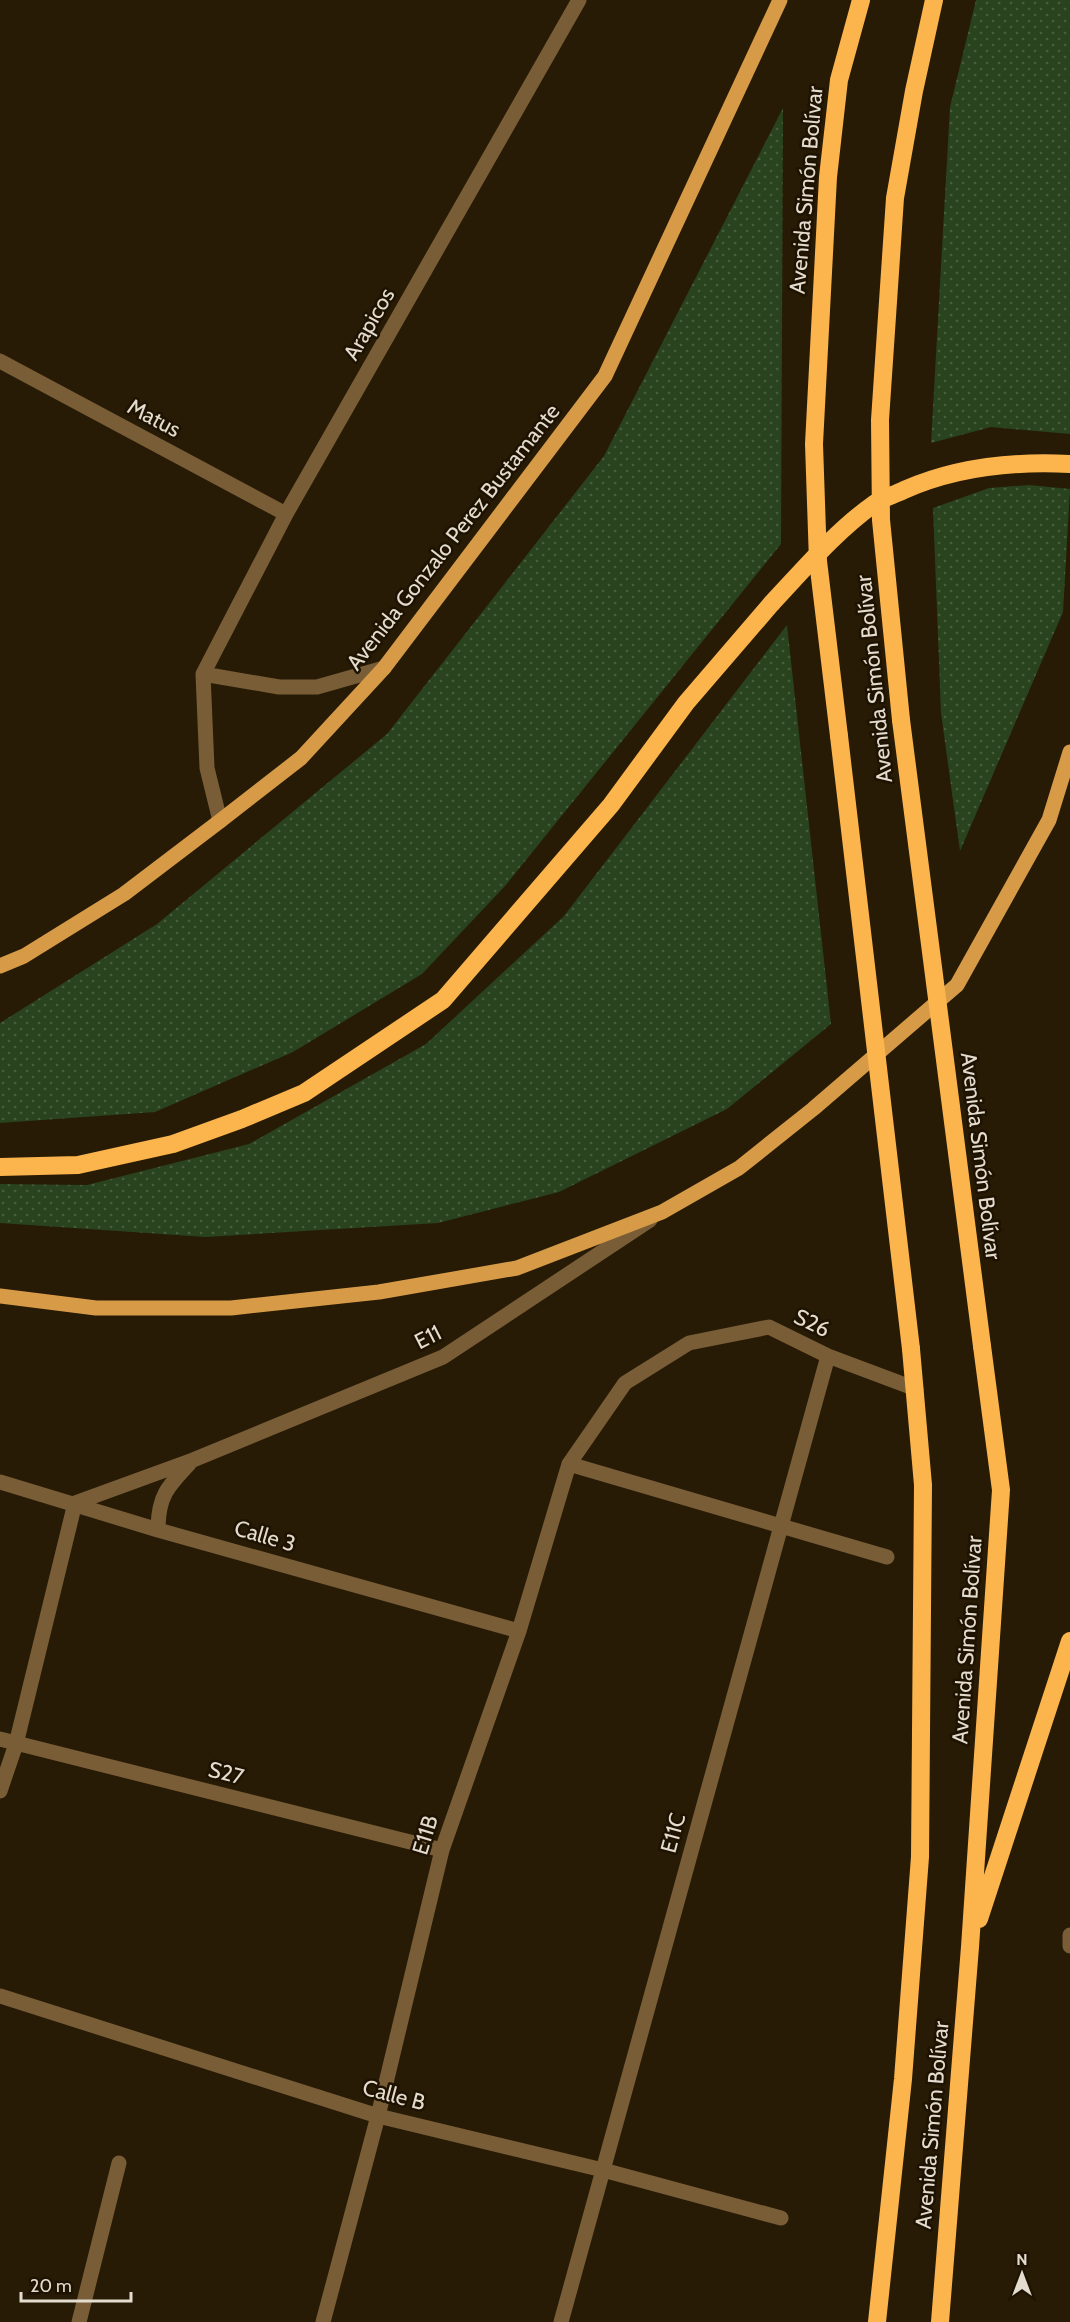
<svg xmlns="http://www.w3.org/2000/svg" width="1070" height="2322" font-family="Cabin,sans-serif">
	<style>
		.grass { fill: url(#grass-dots) }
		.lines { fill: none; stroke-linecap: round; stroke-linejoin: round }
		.street { stroke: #795d37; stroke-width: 15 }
		.primary { stroke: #d79b48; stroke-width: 15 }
		.highway { stroke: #fcb44d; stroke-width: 18 }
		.highway-bridge { stroke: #fcb44d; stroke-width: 18 }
		.labels { text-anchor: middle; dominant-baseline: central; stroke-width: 5; stroke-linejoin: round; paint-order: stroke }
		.street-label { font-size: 22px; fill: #e4dccf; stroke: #1e1201 }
	</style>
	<defs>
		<pattern id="grass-dots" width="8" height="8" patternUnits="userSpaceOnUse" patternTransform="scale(1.5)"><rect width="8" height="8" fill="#28431d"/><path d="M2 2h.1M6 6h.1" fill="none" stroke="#475e3d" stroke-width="1.8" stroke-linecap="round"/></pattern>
	</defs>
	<rect width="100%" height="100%" fill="#271b06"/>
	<!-- grass -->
	<path class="grass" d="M976 0H1070V434L991 427 931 443 950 107Z
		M783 108 781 544 505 886 422 974 293 1052 155 1112 0 1123V1023L157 924 387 734 604 456Z
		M1029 485 1070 489 1063 612 960 851 941 713 933 508 989 488Z
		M787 625 831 1024 727 1109 559 1192 438 1223 206 1237 0 1223V1184L87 1185 249 1144 426 1044 564 916Z"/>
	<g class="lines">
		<!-- street -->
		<path class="street" d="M0 361 286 514
			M203 674 279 687H317L384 668
			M220 821 207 768 203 674 286 514 579 0
			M569 1464 887 1557
			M0 1482 158 1530 519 1631
			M158 1530C158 1497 167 1487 189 1464
			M0 1739 442 1850
			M0 1791 16 1744 75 1503 193 1460 443 1357 650 1220
			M1070 1935V1946
			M0 1996 378 2116 603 2170 781 2218
			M79 2322 119 2163
			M323 2322 378 2116 442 1850 519 1631 569 1464 625 1383 689 1343 769 1327 828 1356 916 1389
			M561 2322 828 1356"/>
		<!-- primary -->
		<path class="primary" d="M0 966 24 956 124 894 220 821 301 758 384 668 605 376 780 0
			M0 1296 96 1308H231L379 1292 517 1268 662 1212 739 1168 813 1109 957 985 1049 820 1070 752"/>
		<!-- highway -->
		<path class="highway" d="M901 720 881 520 880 420 895 198 914 91 934 0
			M839 736 818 561 814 444 828 177 839 80 861 0
			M0 1167 78 1165 173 1144 242 1119 304 1093 443 1000 611 805 686 703 772 603
			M979 1919 1070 1641
			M877 2322 903 2079 920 1857 923 1485 911 1349
			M940 2322 970 1947 1001 1490 982 1346"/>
		<!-- highway-bridge -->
		<path class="highway-bridge" d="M772 603C804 569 836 531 874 504 883 498 894 495 904 490 956 467 1013 461 1070 464
			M901 720 982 1346
			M839 736 911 1349"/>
	</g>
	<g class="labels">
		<!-- street labels -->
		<g class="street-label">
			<text transform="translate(806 190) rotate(-85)">Avenida Simón Bolívar</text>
			<text transform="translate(369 324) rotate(-60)">Arapicos</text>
			<text transform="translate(154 418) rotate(28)">Matus</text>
			<text transform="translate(453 537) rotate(-52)">Avenida Gonzalo Perez Bustamante</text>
			<text transform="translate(874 679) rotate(-96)">Avenida Simón Bolívar</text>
			<text transform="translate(981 1156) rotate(83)">Avenida Simón Bolívar</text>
			<text transform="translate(812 1323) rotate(26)">S26</text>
			<text transform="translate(428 1337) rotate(-27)">E11</text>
			<text transform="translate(265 1536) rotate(16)">Calle 3</text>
			<text transform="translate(967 1640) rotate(-86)">Avenida Simón Bolívar</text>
			<text transform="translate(226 1773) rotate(14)">S27</text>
			<text transform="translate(673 1833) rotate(-75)">E11C</text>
			<text transform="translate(425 1835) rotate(-73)">E11B</text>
			<text transform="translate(394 2095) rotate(15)">Calle B</text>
			<text transform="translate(932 2125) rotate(-85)">Avenida Simón Bolívar</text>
		</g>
	</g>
	<!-- north arrow -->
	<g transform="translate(1022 2274)" stroke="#1e1201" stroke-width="4.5" paint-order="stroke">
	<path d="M0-4.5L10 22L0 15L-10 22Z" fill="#e4dccf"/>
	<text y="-9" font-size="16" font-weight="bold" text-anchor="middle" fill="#e4dccf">N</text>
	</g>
	<!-- scale -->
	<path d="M21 2292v9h110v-9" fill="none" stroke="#e4dccf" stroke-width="3"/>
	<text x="30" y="2292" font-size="18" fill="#e4dccf" stroke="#1e1201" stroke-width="4.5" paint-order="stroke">20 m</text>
</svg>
